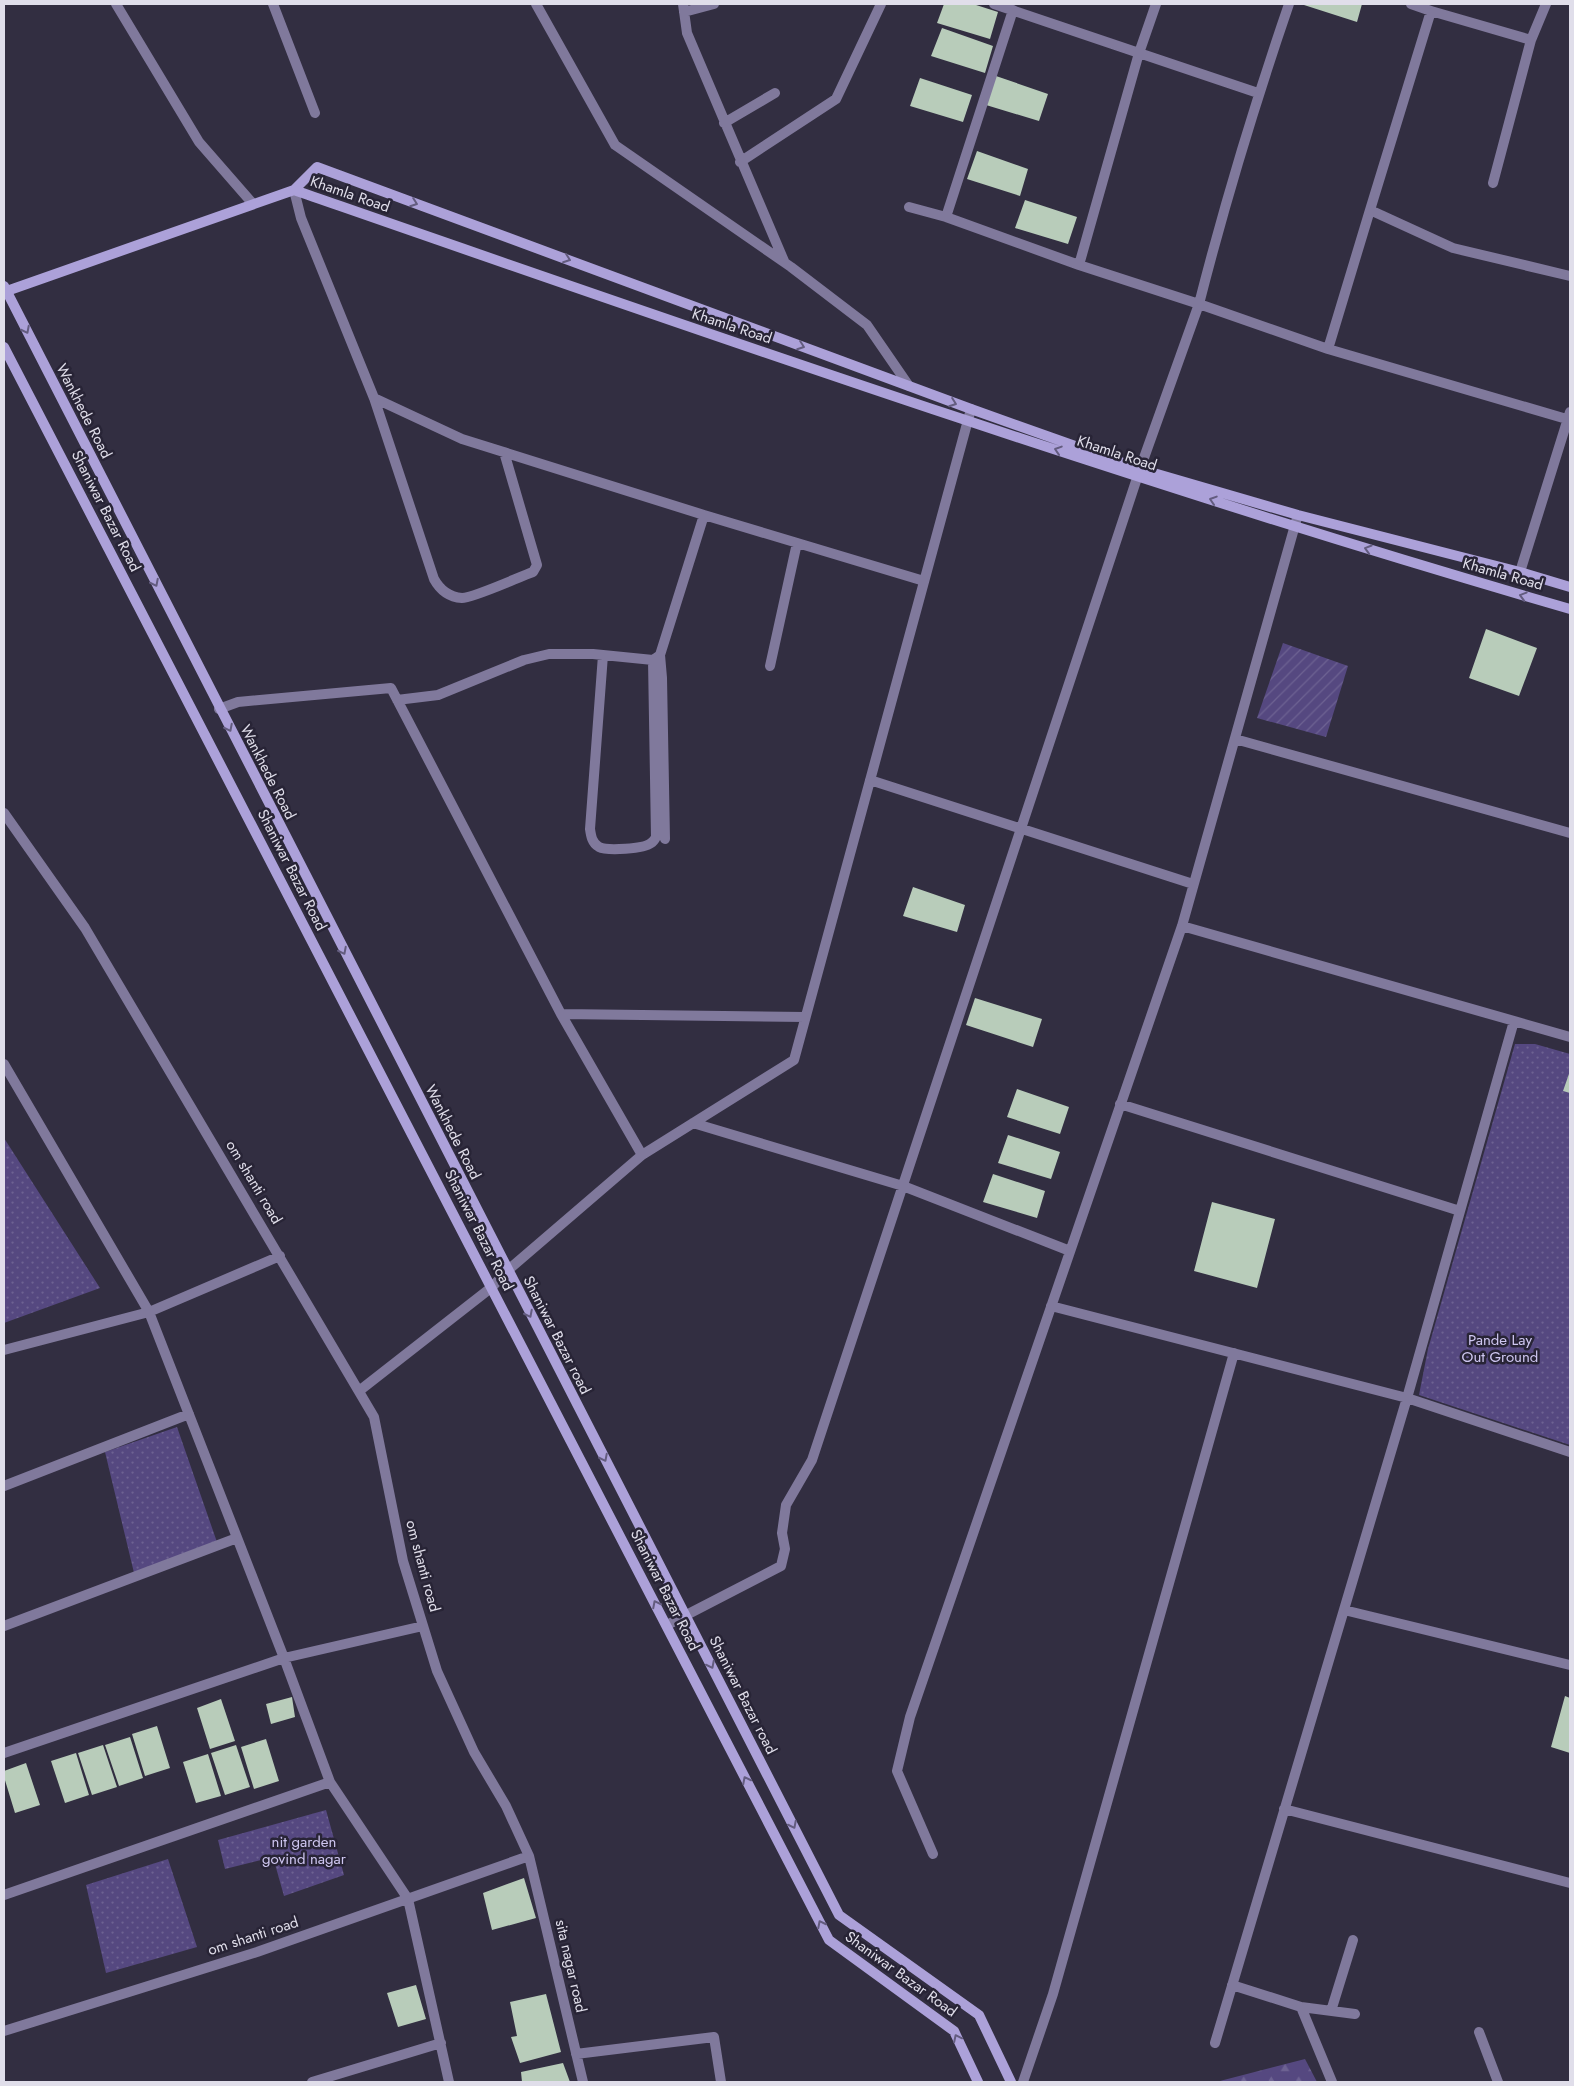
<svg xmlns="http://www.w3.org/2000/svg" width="1574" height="2086" font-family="Jost,sans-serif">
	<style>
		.grass { fill: url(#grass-dots) }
		.forest { fill: url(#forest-firs) }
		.garden { fill: url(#garden-furrows) }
		.building { fill: #b8ccba }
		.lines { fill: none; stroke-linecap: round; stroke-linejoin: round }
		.street { stroke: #80799c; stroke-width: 10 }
		.secondary { stroke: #aca1d9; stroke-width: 10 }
		.oneway { stroke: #635c7f }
		.labels { text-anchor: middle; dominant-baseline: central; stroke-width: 5; stroke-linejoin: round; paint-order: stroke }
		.street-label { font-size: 15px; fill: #e0deea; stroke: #282436 }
		.park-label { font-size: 15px; fill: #cfc7f1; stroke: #282436 }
	</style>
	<defs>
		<pattern id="grass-dots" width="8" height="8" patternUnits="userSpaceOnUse" patternTransform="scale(1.25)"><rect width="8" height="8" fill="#554880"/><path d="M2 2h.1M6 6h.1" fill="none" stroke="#6d6292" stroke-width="1.8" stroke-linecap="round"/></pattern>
		<pattern id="forest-firs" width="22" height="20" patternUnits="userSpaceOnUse" patternTransform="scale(1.25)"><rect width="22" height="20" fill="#554880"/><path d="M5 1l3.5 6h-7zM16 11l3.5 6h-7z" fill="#6d6292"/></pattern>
		<pattern id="garden-furrows" width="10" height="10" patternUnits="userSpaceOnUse" patternTransform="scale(1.25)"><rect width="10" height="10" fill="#554880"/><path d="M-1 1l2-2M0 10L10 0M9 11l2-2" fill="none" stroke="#6d6292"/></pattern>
	</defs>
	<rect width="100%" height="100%" fill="#322e41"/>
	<!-- grass -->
	<path class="grass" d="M1515 1044H1535L1570 1054V1445L1419 1395 1428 1349Z
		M4 1138 100 1288 4 1323Z
		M177 1427 218 1545 135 1577 105 1452Z
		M326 1810 344 1875 284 1896 273 1857 225 1869 218 1840Z
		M168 1859 197 1947 106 1973 86 1885Z"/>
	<!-- forest -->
	<path class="forest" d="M1305 2059 1317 2082H1216Z"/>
	<!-- garden -->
	<path class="garden" d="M1283 643 1348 666 1326 737 1257 718Z"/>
	<!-- building -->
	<path class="building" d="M944 4H973L998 12 990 39 937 23Z
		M1304 4H1362L1357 22 1304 5Z
		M942 28 993 46 985 73 931 56Z
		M996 76 1048 94 1039 121 986 105Z
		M920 78 972 95 963 122 910 106Z
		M977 151 1028 169 1020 196 967 179Z
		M1025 200 1077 217 1068 244 1015 228Z
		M1486 629 1537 648 1519 696 1469 678Z
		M913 887 965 905 957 932 903 916Z
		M975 998 1042 1019 1033 1047 966 1025Z
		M1570 1071V1093L1563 1091Z
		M1017 1089 1069 1107 1060 1134 1007 1117Z
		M1008 1135 1060 1152 1051 1179 998 1163Z
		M993 1174 1045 1191 1037 1218 983 1202Z
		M1212 1202 1275 1219 1257 1288 1194 1271Z
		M1565 1696 1570 1698V1753L1551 1747Z
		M292 1697 295 1717 271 1724 266 1704Z
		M221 1699 235 1741 210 1749 197 1708Z
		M157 1726 170 1768 145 1776 132 1734Z
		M130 1737 143 1778 119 1786 105 1745Z
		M266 1739 279 1781 254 1789 241 1747Z
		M103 1745 117 1787 92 1795 78 1753Z
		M236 1745 250 1787 225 1795 211 1753Z
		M76 1753 89 1795 65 1803 51 1761Z
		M208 1754 221 1796 196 1803 183 1762Z
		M26 1763 40 1805 15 1813 4 1777V1771Z
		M524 1878 536 1918 492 1930 483 1893Z
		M416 1985 426 2019 398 2027 387 1993Z
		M546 1994 561 2052 520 2063 511 2037 517 2036 510 2002Z
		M563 2063 570 2082H522L521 2072Z"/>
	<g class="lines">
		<!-- street -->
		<path class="street" d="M116 4 199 142 253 204
			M273 4 315 113
			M536 4 615 145 791 267 867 325 909 386
			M683 4 687 33 784 261
			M994 4 1139 53 1079 265
			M1156 4 1139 53 1258 93
			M1411 4 1431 11 1370 210 1453 248 1570 276
			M1431 11 1531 40 1546 4
			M684 12 714 4
			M724 123 775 93
			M740 162 836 99 881 4
			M1493 183 1531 40
			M294 190 301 218 374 398 462 439 704 515 660 655 653 660 593 654H549L524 660 438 695 397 700
			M909 207 946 217 1079 265 1199 304C1225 202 1255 103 1289 4
			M946 217 1013 10
			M1328 349 1370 210
			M374 398 434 579C440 590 448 597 462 598 473 598 519 577 533 572L537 565 504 452
			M704 515 924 581
			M1520 572 1570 412
			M603 655 590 829C591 836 592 843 599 847 607 851 644 849 651 843 653 842 655 839 656 837L653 660
			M660 655 662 678 665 839
			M770 666 797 543
			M219 709 238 702 391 688 561 1014 642 1155
			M1235 739 1570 833
			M870 780 1193 884
			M4 813 85 928 374 1417 403 1561 437 1671 474 1752 506 1806 529 1856 257 1952 4 2031
			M1182 926 1570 1037
			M561 1014 805 1017
			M4 1064 149 1312 280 1256
			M1120 1104 1460 1211
			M693 1123 903 1186 1070 1251
			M1051 1306 1407 1398 1570 1452
			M4 1350 149 1312 284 1658 330 1782 4 1895
			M359 1391 492 1287 507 1271 642 1155 794 1060 971 409
			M4 1486 189 1414
			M1344 1610 1570 1665
			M667 1625 781 1566 785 1549 782 1533 786 1505 812 1460 1140 469 1199 304 1328 349 1570 420
			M4 1626 237 1538
			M4 1753 284 1658 423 1626
			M330 1782 408 1899 449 2082
			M1284 1809 1570 1883
			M933 1854 897 1771 910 1717 1182 926 1297 518
			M529 1856 583 2082
			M1232 1985 1301 2007 1332 2082
			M1301 2007 1355 2014
			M1331 2011 1353 1940
			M1479 2032 1498 2082
			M1215 2043 1407 1398 1514 1021
			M576 2054 714 2037 721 2082
			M312 2082 441 2043
			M1023 2082 1053 1994 1234 1353"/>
		<!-- secondary -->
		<path class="secondary" d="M294 190C717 337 1140 485 1570 609
			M4 286 839 1915 979 2015 1011 2082
			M4 292 294 190 317 167 971 409 1140 469 1298 515 1520 572 1570 587
			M4 347 829 1940 954 2031 978 2082"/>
	</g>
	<!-- one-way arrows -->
	<defs><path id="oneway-chevron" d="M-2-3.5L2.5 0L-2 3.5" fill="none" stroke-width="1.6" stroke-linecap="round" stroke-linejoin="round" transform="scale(1.25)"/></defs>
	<g class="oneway">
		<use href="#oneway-chevron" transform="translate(414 203) rotate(20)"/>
		<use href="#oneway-chevron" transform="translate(567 259) rotate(20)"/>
		<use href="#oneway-chevron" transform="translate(26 330) rotate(63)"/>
		<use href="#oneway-chevron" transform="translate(801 346) rotate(20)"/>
		<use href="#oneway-chevron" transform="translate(953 403) rotate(20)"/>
		<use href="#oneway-chevron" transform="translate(1058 450) rotate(-162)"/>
		<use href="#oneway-chevron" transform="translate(1213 500) rotate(-162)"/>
		<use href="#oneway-chevron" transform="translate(1368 549) rotate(-163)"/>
		<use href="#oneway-chevron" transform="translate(155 583) rotate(63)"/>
		<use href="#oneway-chevron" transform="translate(1523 596) rotate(-164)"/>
		<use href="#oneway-chevron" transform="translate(229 728) rotate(63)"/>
		<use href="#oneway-chevron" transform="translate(343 951) rotate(63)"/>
		<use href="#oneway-chevron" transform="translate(529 1314) rotate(63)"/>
		<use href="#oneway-chevron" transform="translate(604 1458) rotate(63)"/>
		<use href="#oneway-chevron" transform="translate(656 1604) rotate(-117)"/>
		<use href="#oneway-chevron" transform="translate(711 1665) rotate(63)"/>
		<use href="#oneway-chevron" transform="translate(746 1780) rotate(-117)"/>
		<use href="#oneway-chevron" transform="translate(793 1825) rotate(63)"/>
		<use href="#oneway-chevron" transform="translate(821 1924) rotate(-117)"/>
		<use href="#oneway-chevron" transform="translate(957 2038) rotate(-116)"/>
	</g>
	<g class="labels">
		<!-- street labels -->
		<g class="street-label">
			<text transform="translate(350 194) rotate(19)">Khamla Road</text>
			<text transform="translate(732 326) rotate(18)">Khamla Road</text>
			<text transform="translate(84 411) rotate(63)">Wankhede Road</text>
			<text transform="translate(1117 453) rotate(18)">Khamla Road</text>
			<text transform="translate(106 511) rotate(63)">Shaniwar Bazar Road</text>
			<text transform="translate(1503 574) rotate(16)">Khamla Road</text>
			<text transform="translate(268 772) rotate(63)">Wankhede Road</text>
			<text transform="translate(292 870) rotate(63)">Shaniwar Bazar Road</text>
			<text transform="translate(453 1132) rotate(63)">Wankhede Road</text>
			<text transform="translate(254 1182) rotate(59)">om shanti road</text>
			<text transform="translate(479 1230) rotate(63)">Shaniwar Bazar Road</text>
			<text transform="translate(557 1335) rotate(63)">Shaniwar Bazar road</text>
			<text transform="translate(423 1566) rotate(75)">om shanti road</text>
			<text transform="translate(665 1590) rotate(63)">Shaniwar Bazar Road</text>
			<text transform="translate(743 1695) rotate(63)">Shaniwar Bazar road</text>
			<text transform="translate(253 1936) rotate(-18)">om shanti road</text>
			<text transform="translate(571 1966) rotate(77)">sita nagar road</text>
			<text transform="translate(901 1974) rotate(36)">Shaniwar Bazar Road</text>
		</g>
		<!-- park labels -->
		<g class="park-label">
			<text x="1500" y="1340">Pande Lay<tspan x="1500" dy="17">Out Ground</tspan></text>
			<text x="304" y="1842">nit garden<tspan x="304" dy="17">govind nagar</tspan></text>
		</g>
	</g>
	<!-- border -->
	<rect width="1574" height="2086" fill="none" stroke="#e0deea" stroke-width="10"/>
</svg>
